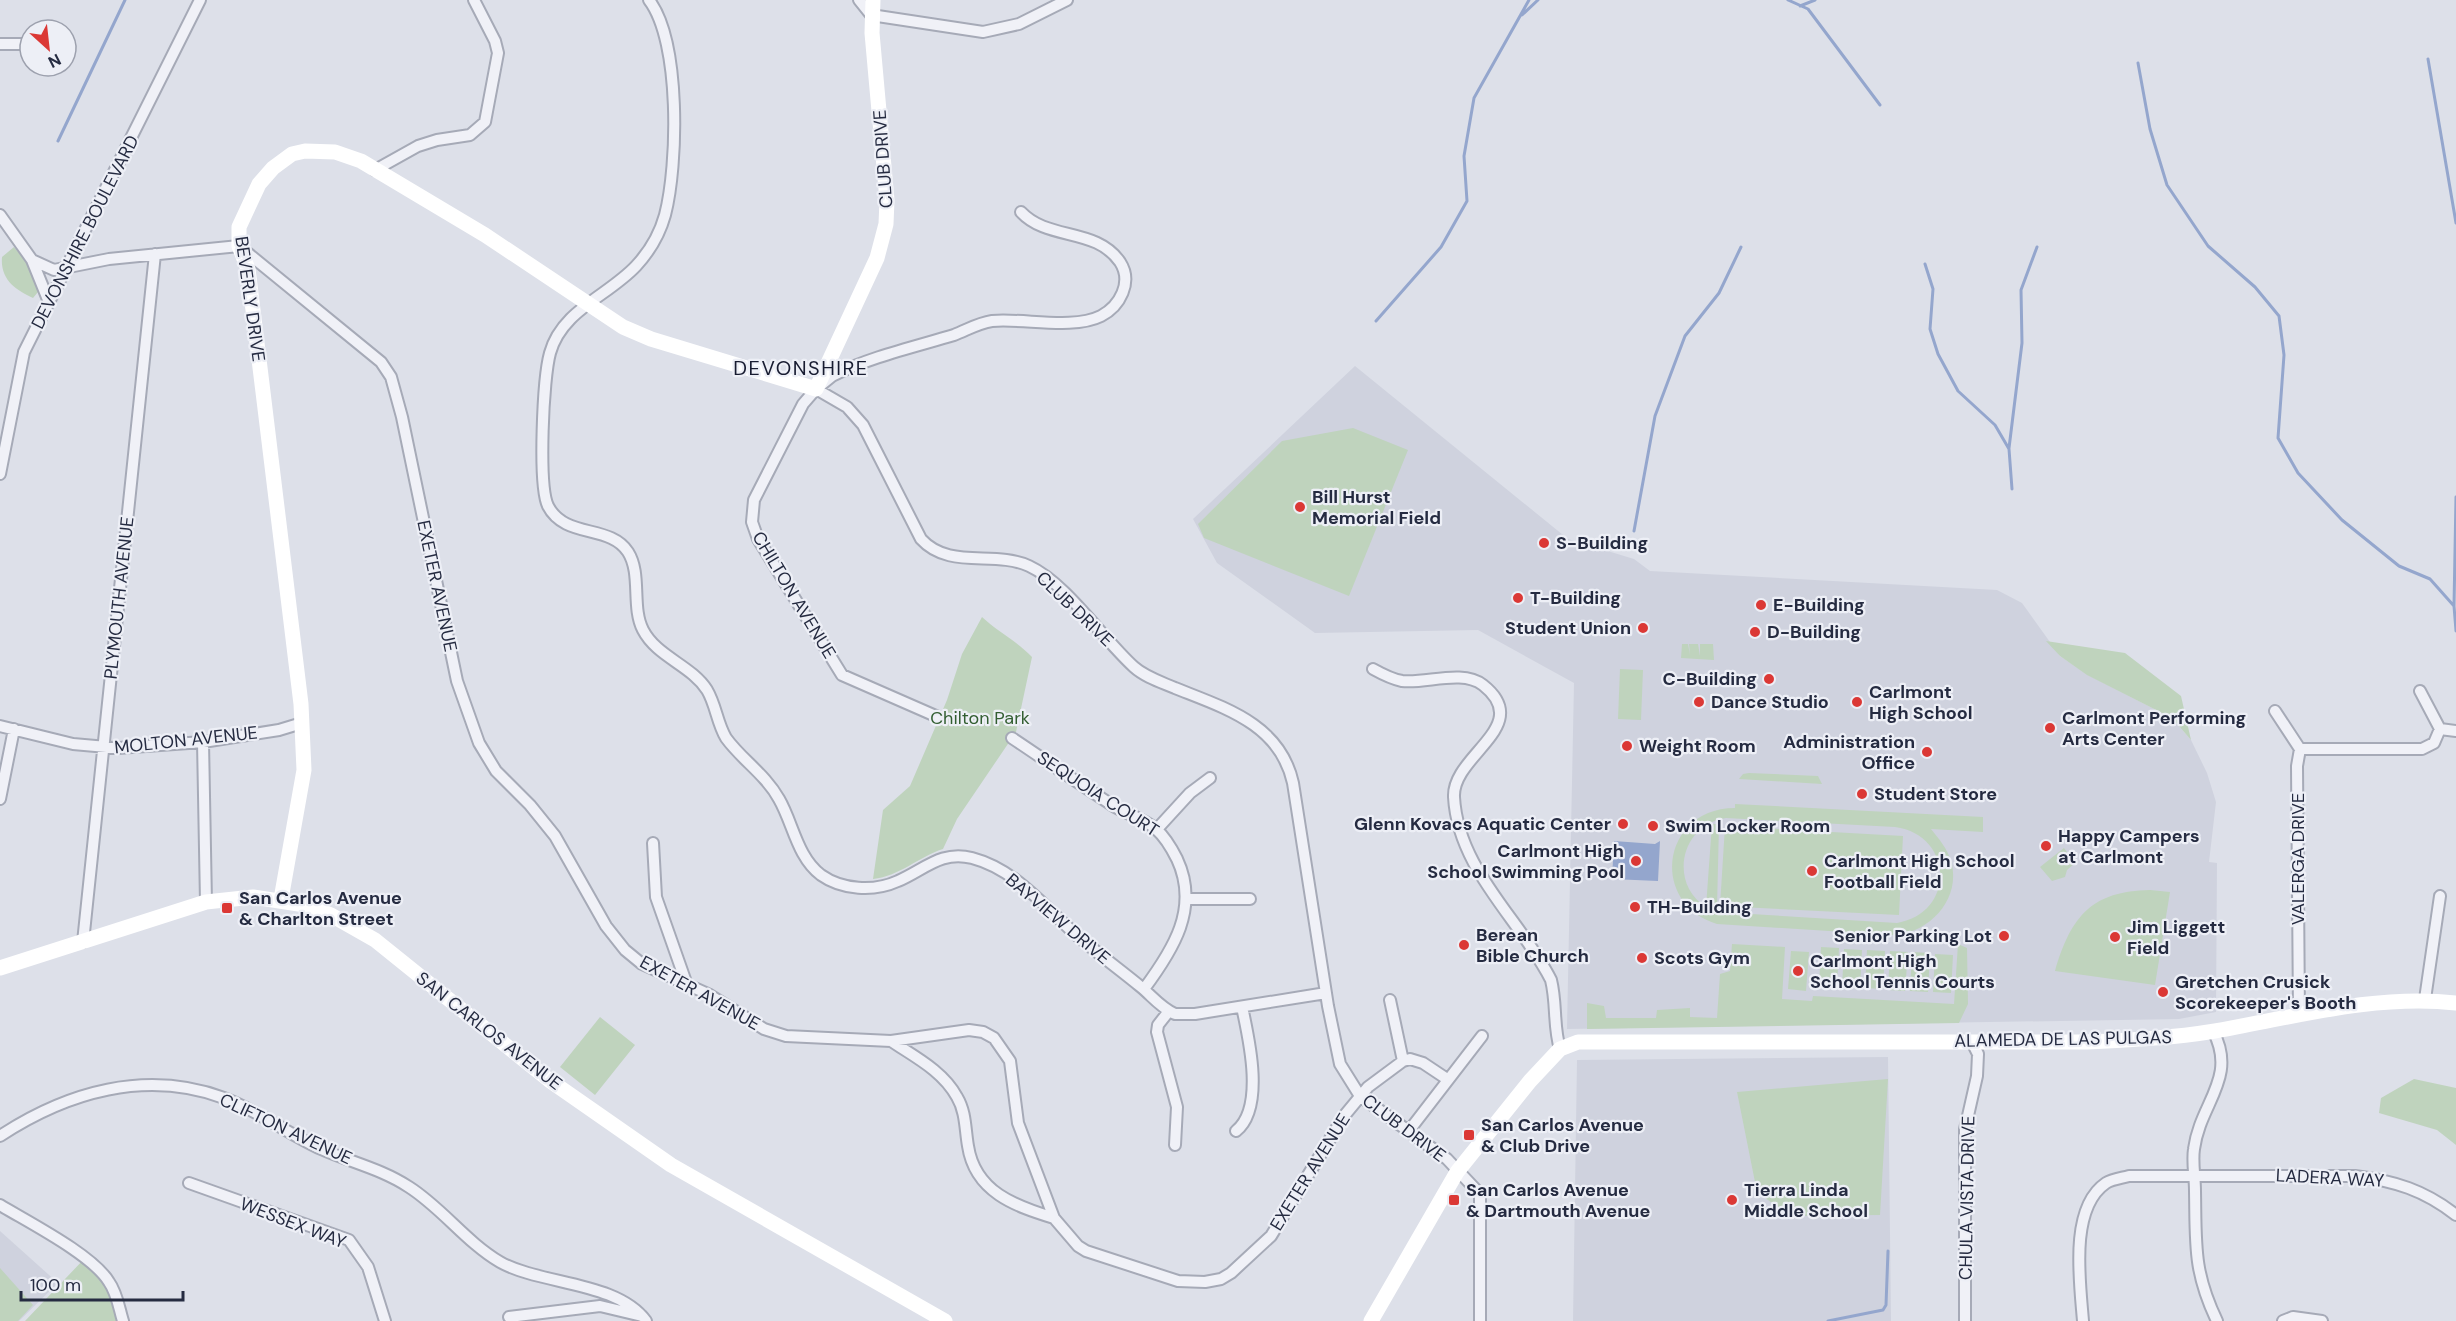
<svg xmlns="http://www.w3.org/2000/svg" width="2456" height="1321" font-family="'DM Sans',sans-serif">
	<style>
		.built { fill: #cfd2de }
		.green { fill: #bfd3bd; fill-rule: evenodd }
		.water { fill: #94a6cd }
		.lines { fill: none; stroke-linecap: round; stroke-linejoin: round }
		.stream { stroke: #94a6cd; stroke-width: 3 }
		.street-casing { stroke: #a6aab7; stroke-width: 14 }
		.street { stroke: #f0f1f7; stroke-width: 10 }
		.secondary { stroke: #fff; stroke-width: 15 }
		.poi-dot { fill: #db3835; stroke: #edeff6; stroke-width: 2 }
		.labels { text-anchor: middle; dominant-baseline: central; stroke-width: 4.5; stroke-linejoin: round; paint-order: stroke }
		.street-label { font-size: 18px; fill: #252b41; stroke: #edeff6 }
		.poi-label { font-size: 18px; font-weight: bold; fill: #252b41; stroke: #edeff6; text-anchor: start }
		.park-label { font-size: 18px; fill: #325e31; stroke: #edeff6 }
		.neighbourhood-label { font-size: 20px; letter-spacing: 1.5px; fill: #181c31; stroke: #edeff6 }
	</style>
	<rect width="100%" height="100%" fill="#dde0e9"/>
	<!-- built -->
	<path class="built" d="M1355 366 1568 539 1634 559 1650 571 1997 590 2022 603 2060 656 2088 675 2172 718 2191 740 2207 773 2216 802 2209 862 2217 863 2216 1012 2179 1019 1567 1029 1574 683 1478 630 1315 633 1217 563 1193 519Z
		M1888 1057 1891 1321H1573L1577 1060Z
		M0 1231 58 1283 19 1321H0Z"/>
	<!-- green -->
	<path class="green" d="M14 247C19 254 29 261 31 266 34 274 36 284 38 292L33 298C16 290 0 280 2 257Z
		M1353 428 1408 450 1349 596 1204 538 1198 524 1282 441Z
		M982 617C998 632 1017 641 1032 657L1016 732 957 819 943 849C918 857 900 876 873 879L883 810 910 786 947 700 962 654Z
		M2046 641 2125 653 2181 696 2191 740 2172 718 2087 675 2060 656Z
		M1682 644H1688L1690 655 1689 644H1698L1700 656V644H1713L1714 660 1681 658Z
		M1620 669 1643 670 1641 720 1618 719Z
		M1749 773 1818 776 1822 784 1739 779 1743 774Z
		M1735 804 1983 817V832L1931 829C1939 839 1947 848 1951 861 1962 899 1929 934 1892 935L1717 924C1648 903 1662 808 1735 808ZM1726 818 1895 827C1954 835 1956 913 1897 923L1718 912 1707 907 1717 908 1719 824H1712L1706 907C1668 883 1681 824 1726 818Z
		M1725 826 1903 836 1899 915 1720 906Z
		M2064 848 2075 863 2067 870 2065 877 2052 881 2040 867Z
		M2150 890 2170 892 2155 985 2055 971C2071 916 2092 891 2150 890Z
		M1732 944 1785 947 1782 999 1812 1001 1813 996 1954 1004 1958 944 1967 948 1968 1004 1959 1023 1587 1029V1003L1604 1006 1606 1018H1656L1657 1010 1690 1008V1017L1717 1018 1720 974 1730 971Z
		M1821 947 1839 948 1837 987 1819 986Z
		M1844 949 1862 950 1860 988 1842 987Z
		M1867 950 1885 951 1883 989 1865 988Z
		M1791 951 1809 952 1806 991 1788 989Z
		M1890 951 1908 952 1905 991 1888 990Z
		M1912 952 1930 953 1928 992 1910 991Z
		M1935 954 1953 955 1951 993 1933 992Z
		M600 1017 635 1045 595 1095 560 1067Z
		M1888 1079 1880 1215 1790 1216 1757 1192 1737 1092Z
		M2414 1079 2456 1088V1145L2437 1130 2379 1113 2381 1098Z
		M85 1258 106 1277 122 1321H25Z
		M0 1268 33 1305 18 1321H0Z"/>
	<!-- water -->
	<path class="water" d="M1614 841 1655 844 1660 841 1658 881 1612 879Z"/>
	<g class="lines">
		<!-- stream -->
		<path class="stream" d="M1788 0 1808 9 1880 105
			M1800 6 1815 0
			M1522 15 1538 0
			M2428 59 2456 223
			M2138 63 2150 129 2167 185 2208 246 2255 287 2279 316 2284 355 2278 438 2298 473 2342 520 2399 566 2430 579 2454 606 2456 631
			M58 141 125 0
			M1925 264 1933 289 1930 329 1938 354 1958 391 1995 425 2009 449 2012 489
			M1376 321 1441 247 1467 201 1464 156 1474 98 1529 0
			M2009 448 2022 343 2021 290 2037 247
			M1634 531 1655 416 1685 336 1719 293 1741 247
			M2454 606 2456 497
			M1828 1321 1883 1310 1886 1305 1888 1251"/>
		<defs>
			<path id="street" d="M649 0C681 42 678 165 665 215 660 233 649 252 636 266 608 296 562 310 550 353 543 378 538 485 548 506 565 539 610 524 628 552 642 574 631 607 643 630 657 657 691 665 707 690 716 705 717 723 726 738 742 760 765 774 779 799 793 823 797 857 821 875 842 890 874 892 898 881 924 870 941 850 972 858 1014 869 1042 904 1072 931 1094 951 1118 968 1141 987 1152 996 1161 1008 1175 1014H1195L1326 993
				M859 0 871 15 983 32 1019 24 1067 0
				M0 44H30
				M375 170 418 146 437 140 470 135 485 122 498 53 495 41 474 0
				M0 215 32 260 54 270 109 259 239 246 381 362 391 377 402 417 457 681 479 743 496 771 530 805 555 836 606 926 625 950 642 964 708 994 764 1029 786 1036 891 1041 969 1030 983 1032 994 1038 1010 1061 1018 1123 1054 1218 1078 1246 1086 1251 1178 1281 1205 1282 1221 1279 1231 1273 1271 1236 1344 1116 1368 1087 1403 1061 1410 1059 1423 1063 1447 1079
				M32 260 49 302
				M816 389 847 407 863 425 921 539C949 570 994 550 1029 566 1066 583 1102 638 1134 667 1145 677 1161 682 1175 688 1225 708 1280 724 1293 783L1328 1006 1340 1064 1360 1096 1447 1159 1480 1194V1321
				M0 474 24 352 200 0
				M1373 669C1382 674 1391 679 1402 681 1426 684 1462 669 1483 685 1535 726 1452 755 1454 797 1458 870 1521 920 1551 980 1557 1004 1553 1026 1560 1049
				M2420 691 2440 729 2456 731
				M2275 711 2300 749 2297 766 2299 1015
				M938 717 842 675 758 539 752 522 754 500 803 404 816 389 832 376C870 357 914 347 954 335 967 330 978 323 992 321 1024 318 1073 330 1101 316 1120 306 1133 282 1120 262 1096 227 1048 241 1021 212
				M0 726 73 744 118 748 203 742 279 730 302 723
				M1012 738C1045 760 1078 783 1112 805 1126 814 1143 818 1156 829 1165 837 1172 849 1177 859 1200 908 1173 950 1144 989
				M203 742 206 902
				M2300 749H2422L2434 743 2440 729
				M0 799 14 729
				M1157 829 1190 793 1210 778
				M653 843 656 897 687 985
				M1187 899H1250
				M83 942 155 254
				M2425 999 2440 896
				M1390 1000 1403 1061
				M1169 1011 1158 1025 1157 1032 1177 1107 1175 1145
				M2213 1031C2238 1078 2200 1103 2194 1149 2192 1162 2195 1177 2195 1191 2196 1244 2193 1271 2217 1321
				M891 1041C915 1057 943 1071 957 1097 966 1112 965 1129 968 1146 975 1192 1015 1206 1054 1218
				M1236 1131C1265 1108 1249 1039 1242 1007
				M1408 1132 1482 1036
				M0 1136C67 1092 146 1069 224 1098 259 1111 288 1134 321 1149 350 1162 382 1169 409 1187 442 1208 466 1242 500 1262 541 1285 617 1281 646 1321
				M189 1183 349 1240 368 1267 385 1321
				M0 1205C28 1222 93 1255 109 1282 117 1293 119 1308 123 1321
				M509 1317 600 1306 642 1316
				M1965 1321V1129L1977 1076 1978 1054 1972 1042
				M2083 1321C2080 1282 2069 1208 2106 1183 2112 1179 2122 1178 2129 1176H2355C2395 1181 2424 1190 2456 1215
				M2283 1321 2293 1317 2322 1321"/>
		</defs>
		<!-- street casing -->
		<use href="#street" class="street-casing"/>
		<!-- street -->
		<use href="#street" class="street"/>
		<!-- secondary -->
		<path class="secondary" d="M281 899 304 770 301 704 248 269 239 246V227L259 184 273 168 292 154 305 151 335 152 361 161 485 235 623 327 651 339 816 389 877 258 886 224 887 200 872 33 873 0
			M0 968 206 902 253 897 305 905 331 915 375 940 549 1080 671 1165 945 1321
			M1371 1321 1457 1172 1530 1081 1560 1049 1578 1042H2087C2130 1040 2173 1038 2215 1031 2294 1017 2376 994 2456 1003"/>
	</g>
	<!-- markers -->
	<g class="poi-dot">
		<circle cx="1300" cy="507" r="6"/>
		<circle cx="1544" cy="543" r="6"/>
		<circle cx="1518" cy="598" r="6"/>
		<circle cx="1761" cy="605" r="6"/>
		<circle cx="1643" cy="628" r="6"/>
		<circle cx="1755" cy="632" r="6"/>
		<circle cx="1769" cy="679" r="6"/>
		<circle cx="1699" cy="702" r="6"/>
		<circle cx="1857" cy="702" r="6"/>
		<circle cx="2050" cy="728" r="6"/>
		<circle cx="1627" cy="746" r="6"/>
		<circle cx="1927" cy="752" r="6"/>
		<circle cx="1862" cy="794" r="6"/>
		<circle cx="1623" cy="824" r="6"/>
		<circle cx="1653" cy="826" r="6"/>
		<circle cx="2046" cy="846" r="6"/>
		<circle cx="1636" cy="861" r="6"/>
		<circle cx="1812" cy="871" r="6"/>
		<circle cx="1635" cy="907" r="6"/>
		<rect x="221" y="902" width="12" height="12" rx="3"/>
		<circle cx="2004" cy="936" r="6"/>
		<circle cx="2115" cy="937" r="6"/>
		<circle cx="1464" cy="945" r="6"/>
		<circle cx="1642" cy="958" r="6"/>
		<circle cx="1798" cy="971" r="6"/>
		<circle cx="2163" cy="992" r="6"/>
		<rect x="1463" y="1129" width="12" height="12" rx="3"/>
		<rect x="1448" y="1194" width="12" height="12" rx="3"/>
		<circle cx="1732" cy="1200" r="6"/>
	</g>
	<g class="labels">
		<!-- street labels -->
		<g class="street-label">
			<text transform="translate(883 159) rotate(-94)">CLUB DRIVE</text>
			<text transform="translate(85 232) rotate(-63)">DEVONSHIRE BOULEVARD</text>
			<text transform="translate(250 299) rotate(82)">BEVERLY DRIVE</text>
			<text transform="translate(437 586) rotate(78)">EXETER AVENUE</text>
			<text transform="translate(794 595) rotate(59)">CHILTON AVENUE</text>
			<text transform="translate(119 598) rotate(-84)">PLYMOUTH AVENUE</text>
			<text transform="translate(1075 609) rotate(44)">CLUB DRIVE</text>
			<text transform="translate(186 740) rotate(-6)">MOLTON AVENUE</text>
			<text transform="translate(1098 794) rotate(33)">SEQUOIA COURT</text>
			<text transform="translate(2298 859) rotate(-90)">VALERGA DRIVE</text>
			<text transform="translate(1058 919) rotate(40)">BAYVIEW DRIVE</text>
			<text transform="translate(700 993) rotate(29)">EXETER AVENUE</text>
			<text transform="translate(489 1031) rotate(38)">SAN CARLOS AVENUE</text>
			<text transform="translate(2063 1039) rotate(-1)">ALAMEDA DE LAS PULGAS</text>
			<text transform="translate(1404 1128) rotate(37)">CLUB DRIVE</text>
			<text transform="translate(286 1129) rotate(25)">CLIFTON AVENUE</text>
			<text transform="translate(1310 1172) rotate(-58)">EXETER AVENUE</text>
			<text transform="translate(2330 1178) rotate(3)">LADERA WAY</text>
			<text transform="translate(1967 1198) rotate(-89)">CHULA VISTA DRIVE</text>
			<text transform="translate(293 1223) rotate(21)">WESSEX WAY</text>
		</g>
		<!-- poi labels -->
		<g class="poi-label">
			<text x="1312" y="497">Bill Hurst<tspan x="1312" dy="21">Memorial Field</tspan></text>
			<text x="1556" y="543">S-Building</text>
			<text x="1530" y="598">T-Building</text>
			<text x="1773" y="605">E-Building</text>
			<text x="1631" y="628" text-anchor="end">Student Union</text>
			<text x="1767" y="632">D-Building</text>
			<text x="1757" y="679" text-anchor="end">C-Building</text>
			<text x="1869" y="692">Carlmont<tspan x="1869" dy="21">High School</tspan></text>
			<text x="1711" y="702">Dance Studio</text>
			<text x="2062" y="718">Carlmont Performing<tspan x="2062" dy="21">Arts Center</tspan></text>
			<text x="1915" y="742" text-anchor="end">Administration<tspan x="1915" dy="21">Office</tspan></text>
			<text x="1639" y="746">Weight Room</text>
			<text x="1874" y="794">Student Store</text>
			<text x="1611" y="824" text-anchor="end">Glenn Kovacs Aquatic Center</text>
			<text x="1665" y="826">Swim Locker Room</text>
			<text x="2058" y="836">Happy Campers<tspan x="2058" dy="21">at Carlmont</tspan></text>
			<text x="1624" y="851" text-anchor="end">Carlmont High<tspan x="1624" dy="21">School Swimming Pool</tspan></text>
			<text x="1824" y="861">Carlmont High School<tspan x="1824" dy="21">Football Field</tspan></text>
			<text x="239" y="898">San Carlos Avenue<tspan x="239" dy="21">&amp; Charlton Street</tspan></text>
			<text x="1647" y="907">TH-Building</text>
			<text x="2127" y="927">Jim Liggett<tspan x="2127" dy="21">Field</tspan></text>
			<text x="1476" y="935">Berean<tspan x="1476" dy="21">Bible Church</tspan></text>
			<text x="1992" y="936" text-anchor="end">Senior Parking Lot</text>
			<text x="1654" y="958">Scots Gym</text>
			<text x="1810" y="961">Carlmont High<tspan x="1810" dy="21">School Tennis Courts</tspan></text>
			<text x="2175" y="982">Gretchen Crusick<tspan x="2175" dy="21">Scorekeeper's Booth</tspan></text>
			<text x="1481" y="1125">San Carlos Avenue<tspan x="1481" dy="21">&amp; Club Drive</tspan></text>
			<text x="1466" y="1190">San Carlos Avenue<tspan x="1466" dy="21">&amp; Dartmouth Avenue</tspan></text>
			<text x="1744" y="1190">Tierra Linda<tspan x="1744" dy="21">Middle School</tspan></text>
		</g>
		<!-- park labels -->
		<g class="park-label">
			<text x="980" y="718">Chilton Park</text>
		</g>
		<!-- neighbourhood labels -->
		<g class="neighbourhood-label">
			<text x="801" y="368">DEVONSHIRE</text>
		</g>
	</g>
	<!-- north arrow -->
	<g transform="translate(48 48) rotate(153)"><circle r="28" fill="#edeff6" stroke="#9da1ae" stroke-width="1.5"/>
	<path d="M0-4.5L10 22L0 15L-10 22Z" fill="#db3835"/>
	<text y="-9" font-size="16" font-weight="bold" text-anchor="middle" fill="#252b41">N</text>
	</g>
	<!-- scale -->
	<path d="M21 1291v9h162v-9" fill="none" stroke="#252b41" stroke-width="3"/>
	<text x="30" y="1291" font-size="18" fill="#252b41" stroke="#edeff6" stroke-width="4.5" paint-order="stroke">100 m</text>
</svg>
